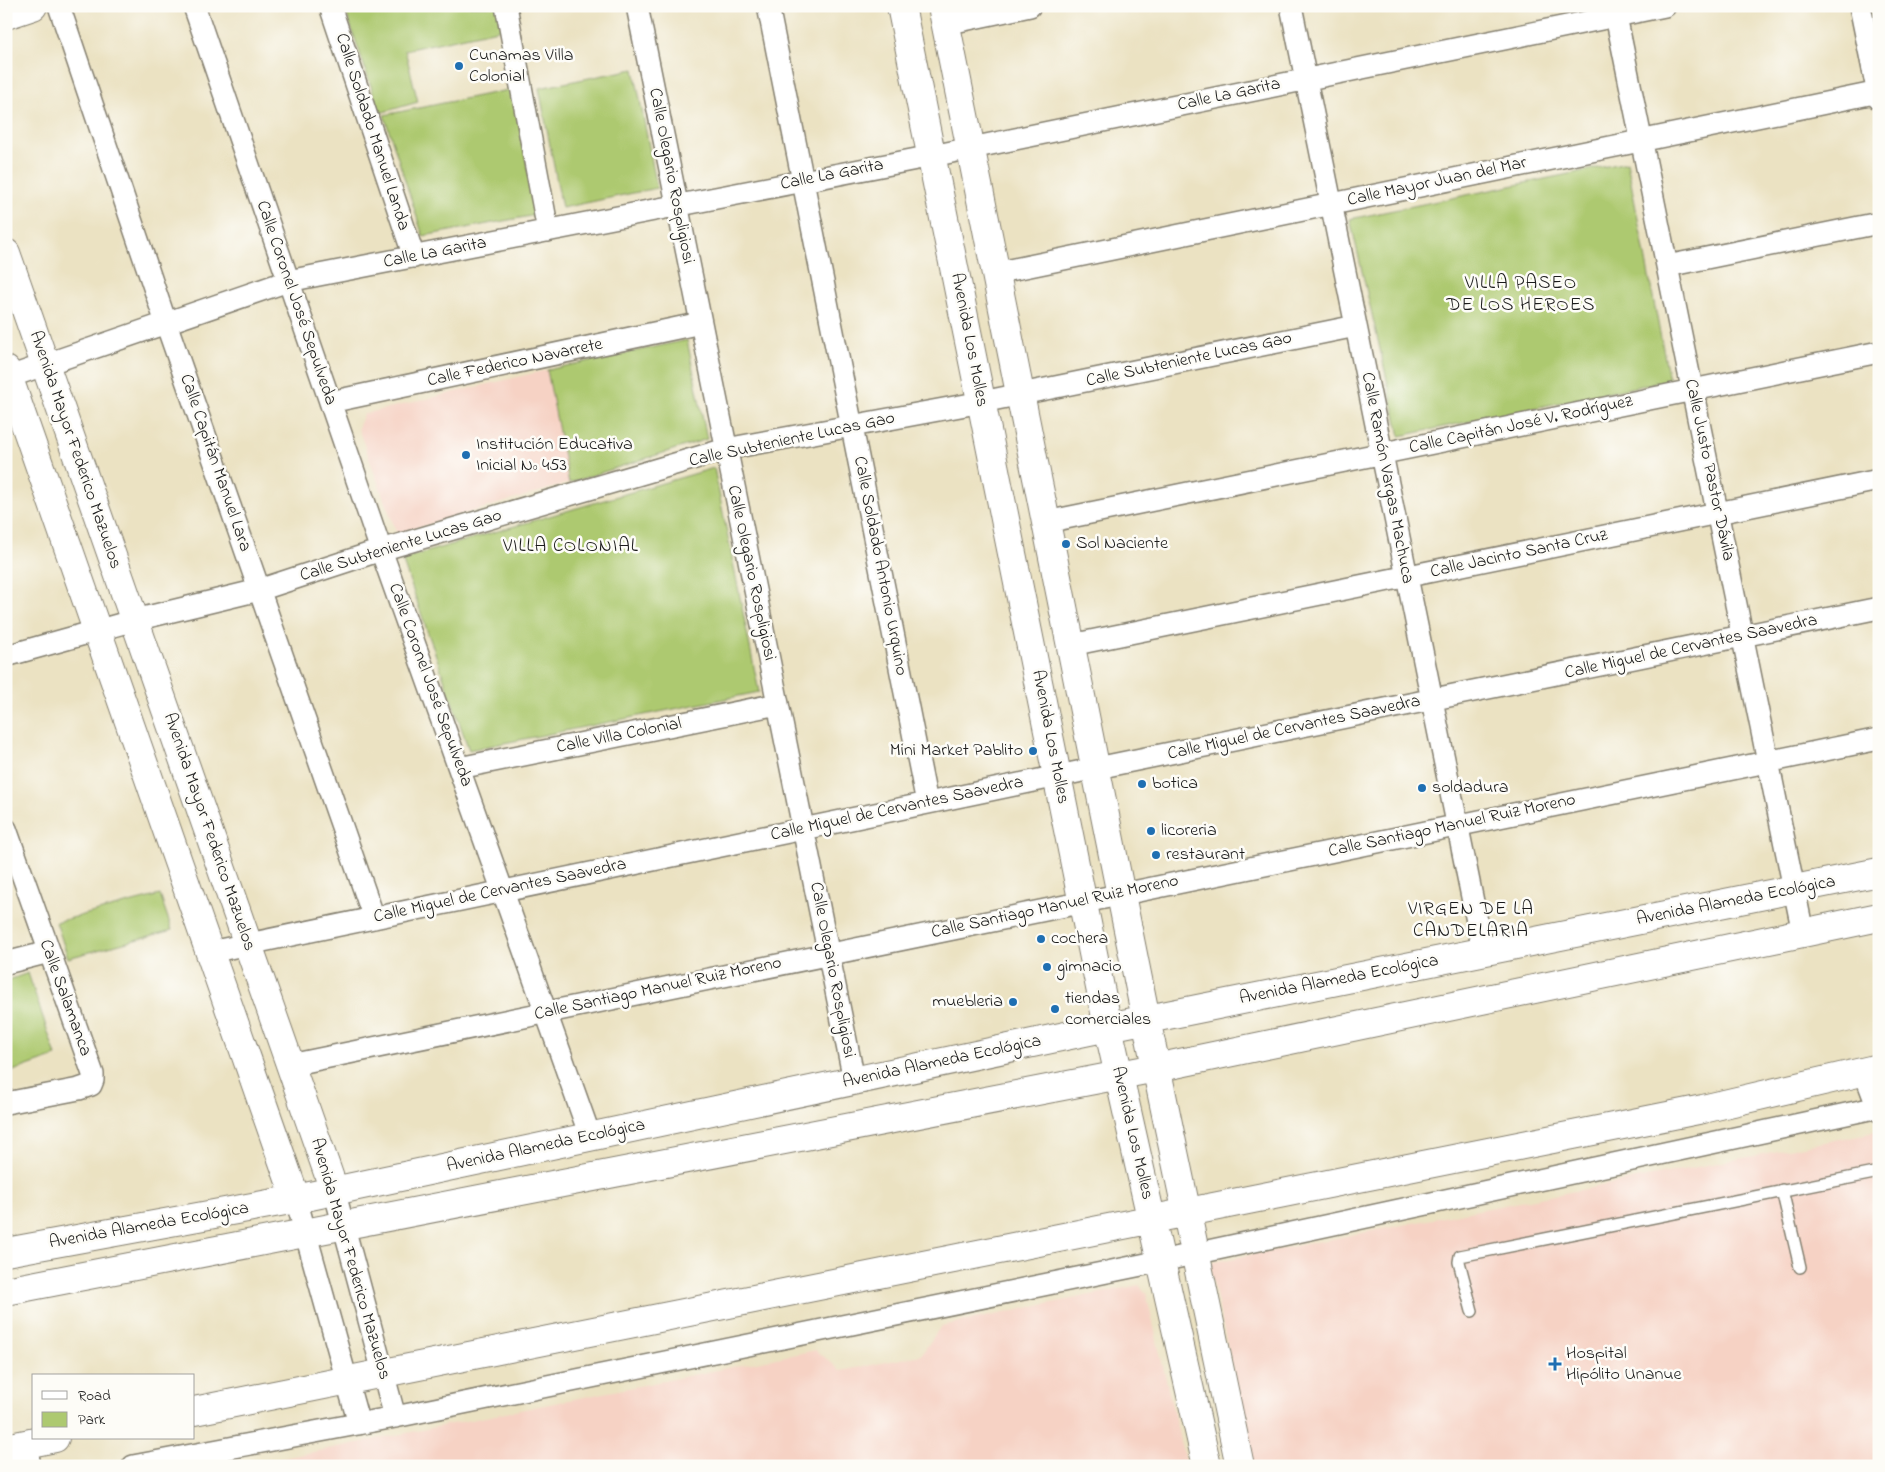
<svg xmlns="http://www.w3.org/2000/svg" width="1885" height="1472" font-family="'Indie Flower',sans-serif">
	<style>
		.built { fill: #f6d2c4 }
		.green { fill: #adc970; stroke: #647246 }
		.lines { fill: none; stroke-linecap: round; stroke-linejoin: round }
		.lane-casing { stroke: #847f6f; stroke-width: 14 }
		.street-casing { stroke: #847f6f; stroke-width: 24 }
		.secondary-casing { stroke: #847f6f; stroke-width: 30 }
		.lane { stroke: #fff; stroke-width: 11 }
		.street { stroke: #fff; stroke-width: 21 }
		.secondary { stroke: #fff; stroke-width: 28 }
		.poi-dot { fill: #1f6fb2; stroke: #fdfcf7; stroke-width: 2 }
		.labels { text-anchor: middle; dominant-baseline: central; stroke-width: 5; stroke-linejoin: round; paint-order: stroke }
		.poi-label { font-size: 18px; fill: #1c1c1c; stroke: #fdfcf7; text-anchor: start }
		.street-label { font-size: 18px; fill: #1c1c1c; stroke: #fdfcf7 }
		.neighbourhood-label { font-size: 19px; letter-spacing: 1px; fill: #1c1c1c; stroke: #fdfcf7 }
	</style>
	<rect width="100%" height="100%" fill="#fdfcf7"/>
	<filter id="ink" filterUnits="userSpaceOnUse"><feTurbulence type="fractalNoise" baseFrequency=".02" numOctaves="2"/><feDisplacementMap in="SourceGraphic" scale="10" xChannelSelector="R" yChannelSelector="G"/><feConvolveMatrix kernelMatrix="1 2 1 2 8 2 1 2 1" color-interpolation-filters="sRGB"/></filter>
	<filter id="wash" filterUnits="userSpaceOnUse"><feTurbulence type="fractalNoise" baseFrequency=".0096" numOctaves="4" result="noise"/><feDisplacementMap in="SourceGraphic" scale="20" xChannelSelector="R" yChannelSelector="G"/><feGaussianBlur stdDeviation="1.12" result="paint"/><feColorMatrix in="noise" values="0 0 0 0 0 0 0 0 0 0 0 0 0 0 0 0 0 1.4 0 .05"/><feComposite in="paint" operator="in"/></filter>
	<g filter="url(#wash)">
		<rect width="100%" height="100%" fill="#ebe2c2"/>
		<!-- built -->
		<path class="built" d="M547 370 569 483 397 534 358 428 364 414Z
			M1875 1132 1879 1143V1466H1254L1209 1263Z
			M1139 1285 1146 1293 1186 1466H244L816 1350 841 1371 921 1355 941 1326Z"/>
		<!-- green -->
		<path class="green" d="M344 6H497L502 29 405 50 418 102 380 113Z
			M634 69 657 188 562 208 539 88Z
			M513 89 536 215 423 236 384 115Z
			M1627 162 1669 380 1400 436 1350 219Z
			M687 340 707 439 569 483 547 370Z
			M714 468 759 692 469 750 402 559Z
			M160 895 172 930 68 958 56 922Z
			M28 973 56 1056 10 1072 6 1062V981Z"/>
	</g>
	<g filter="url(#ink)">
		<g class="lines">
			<defs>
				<path id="lane" d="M1782 1190 1800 1267
					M1472 1311 1459 1262 1460 1256 1879 1172"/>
				<path id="street" d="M59 6 166 323 374 918
					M194 6 381 550 590 1136
					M330 6 414 257
					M506 6 548 231
					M637 6 854 1080
					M768 6 927 803
					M1291 6 1483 951
					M1614 6 1803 933
					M1860 6 1879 99
					M945 24 1030 6
					M1667 266 1879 223
					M995 273 1879 92
					M9 377 288 281 932 156 1665 6
					M330 402 701 323
					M1046 522 1879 352
					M1071 645 1879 480
					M6 656 135 620 259 590 381 550 726 449 982 402 1356 326
					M459 768 778 704
					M6 829 93 1074V1080L91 1085 79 1089 6 1103
					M210 952 1058 776 1879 608
					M6 963 49 952
					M290 1065 1879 739
					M1864 1071 1879 1111
					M334 1190 395 1417
					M296 1199 359 1424
					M26 1444 30 1466
					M133 1466 395 1417 1161 1261 1879 1107"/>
				<path id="secondary" d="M901 6 1108 1027 1207 1466
					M942 6 1146 1019 1240 1466
					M6 15 33 6
					M6 253 334 1190
					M6 370 296 1199
					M6 1252 296 1199 1108 1027 1879 872
					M6 1291 1156 1068 1879 917
					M194 1411 1703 1109 1879 1068
					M6 1448 55 1438"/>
			</defs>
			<!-- lane casing -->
			<use href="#lane" class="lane-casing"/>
			<!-- street casing -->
			<use href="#street" class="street-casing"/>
			<!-- secondary casing -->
			<use href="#secondary" class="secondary-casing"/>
			<!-- lane -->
			<use href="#lane" class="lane"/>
			<!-- street -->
			<use href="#street" class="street"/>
			<!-- secondary -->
			<use href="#secondary" class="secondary"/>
		</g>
	</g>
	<!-- markers -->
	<g class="poi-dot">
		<circle cx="459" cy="66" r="5"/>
		<circle cx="466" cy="455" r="5"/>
		<circle cx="1066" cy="544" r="5"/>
		<circle cx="1033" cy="751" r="5"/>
		<circle cx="1142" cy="784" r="5"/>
		<circle cx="1422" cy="788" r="5"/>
		<circle cx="1151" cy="831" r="5"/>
		<circle cx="1156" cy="855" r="5"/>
		<circle cx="1041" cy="939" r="5"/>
		<circle cx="1047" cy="967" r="5"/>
		<circle cx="1013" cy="1002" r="5"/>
		<circle cx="1055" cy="1009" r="5"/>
		<path d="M1552.5 1356.5h5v5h5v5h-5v5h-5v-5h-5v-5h5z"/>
	</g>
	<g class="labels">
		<!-- poi labels -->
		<g class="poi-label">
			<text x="469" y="56">Cunamas Villa<tspan x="469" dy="21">Colonial</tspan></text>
			<text x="476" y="445">Institución Educativa<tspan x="476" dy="21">Inicial Nº 453</tspan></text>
			<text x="1076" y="544">Sol Naciente</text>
			<text x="1023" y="751" text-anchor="end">Mini Market Pablito</text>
			<text x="1152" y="784">botica</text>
			<text x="1432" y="788">soldadura</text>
			<text x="1161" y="831">licoreria</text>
			<text x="1166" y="855">restaurant</text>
			<text x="1051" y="939">cochera</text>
			<text x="1057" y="967">gimnacio</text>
			<text x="1065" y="999">tiendas<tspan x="1065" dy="21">comerciales</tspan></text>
			<text x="1003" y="1002" text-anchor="end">muebleria</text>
			<text x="1566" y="1354">Hospital<tspan x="1566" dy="21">Hipólito Unanue</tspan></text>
		</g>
		<!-- street labels -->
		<g class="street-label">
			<text transform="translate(1229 95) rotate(-12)">Calle La Garita</text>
			<text transform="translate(372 132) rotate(72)">Calle Soldado Manuel Landa</text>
			<text transform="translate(832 175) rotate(-11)">Calle La Garita</text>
			<text transform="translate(671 176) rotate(79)">Calle Olegario Rospligiosi</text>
			<text transform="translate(1437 182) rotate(-12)">Calle Mayor Juan del Mar</text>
			<text transform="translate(435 253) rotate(-11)">Calle La Garita</text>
			<text transform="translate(296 303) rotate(71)">Calle Coronel José Sepulveda</text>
			<text transform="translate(969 340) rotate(79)">Avenida Los Molles</text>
			<text transform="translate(1189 360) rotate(-12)">Calle Subteniente Lucas Gao</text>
			<text transform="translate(515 363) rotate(-12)">Calle Federico Navarrete</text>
			<text transform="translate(1521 425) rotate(-12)">Calle Capitán José V. Rodríguez</text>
			<text transform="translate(792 440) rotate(-12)">Calle Subteniente Lucas Gao</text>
			<text transform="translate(75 450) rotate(71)">Avenida Mayor Federico Mazuelos</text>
			<text transform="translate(215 463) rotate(71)">Calle Capitán Manuel Lara</text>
			<text transform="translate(1709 470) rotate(78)">Calle Justo Pastor Dávila</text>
			<text transform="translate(1387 478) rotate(79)">Calle Ramón Vargas Machuca</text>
			<text transform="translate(401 546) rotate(-17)">Calle Subteniente Lucas Gao</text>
			<text transform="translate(1519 554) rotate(-12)">Calle Jacinto Santa Cruz</text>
			<text transform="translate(880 566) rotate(79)">Calle Soldado Antonio Urquino</text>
			<text transform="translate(751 573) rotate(78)">Calle Olegario Rospligiosi</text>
			<text transform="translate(1691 647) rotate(-12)">Calle Miguel de Cervantes Saavedra</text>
			<text transform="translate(430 685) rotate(70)">Calle Coronel José Sepulveda</text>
			<text transform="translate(1294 728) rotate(-12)">Calle Miguel de Cervantes Saavedra</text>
			<text transform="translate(619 736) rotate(-11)">Calle Villa Colonial</text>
			<text transform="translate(1050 737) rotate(79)">Avenida Los Molles</text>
			<text transform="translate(897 809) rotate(-12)">Calle Miguel de Cervantes Saavedra</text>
			<text transform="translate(1452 826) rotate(-12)">Calle Santiago Manuel Ruiz Moreno</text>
			<text transform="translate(209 832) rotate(71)">Avenida Mayor Federico Mazuelos</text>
			<text transform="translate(500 891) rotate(-12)">Calle Miguel de Cervantes Saavedra</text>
			<text transform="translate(1736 901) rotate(-11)">Avenida Alameda Ecológica</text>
			<text transform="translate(1055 907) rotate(-12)">Calle Santiago Manuel Ruiz Moreno</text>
			<text transform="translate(832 970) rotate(79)">Calle Olegario Rospligiosi</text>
			<text transform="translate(1339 980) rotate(-11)">Avenida Alameda Ecológica</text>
			<text transform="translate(658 989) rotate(-12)">Calle Santiago Manuel Ruiz Moreno</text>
			<text transform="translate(65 998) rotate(70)">Calle Salamanca</text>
			<text transform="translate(942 1062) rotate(-12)">Avenida Alameda Ecológica</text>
			<text transform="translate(1132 1133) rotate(77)">Avenida Los Molles</text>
			<text transform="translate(546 1146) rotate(-12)">Avenida Alameda Ecológica</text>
			<text transform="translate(149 1226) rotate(-10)">Avenida Alameda Ecológica</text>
			<text transform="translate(350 1259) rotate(74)">Avenida Mayor Federico Mazuelos</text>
		</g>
		<!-- neighbourhood labels -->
		<g class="neighbourhood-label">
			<text x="1521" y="283">VILLA PASEO<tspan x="1521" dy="22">DE LOS HEROES</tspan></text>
			<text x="571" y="546">VILLA COLONIAL</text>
			<text x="1471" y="909">VIRGEN DE LA<tspan x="1471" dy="22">CANDELARIA</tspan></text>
		</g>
	</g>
	<!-- margin -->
	<rect width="1885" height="1472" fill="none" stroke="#fdfcf7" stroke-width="25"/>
	<!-- legend -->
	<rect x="32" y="1374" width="162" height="65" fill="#fdfcf7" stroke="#a3a29f"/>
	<rect x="42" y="1391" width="25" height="8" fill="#ffffff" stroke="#a3a29f"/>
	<text x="78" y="1400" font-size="15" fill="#1c1c1c">Road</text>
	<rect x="42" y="1412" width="25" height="15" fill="#adc970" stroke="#a3a29f"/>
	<text x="78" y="1424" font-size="15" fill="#1c1c1c">Park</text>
</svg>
